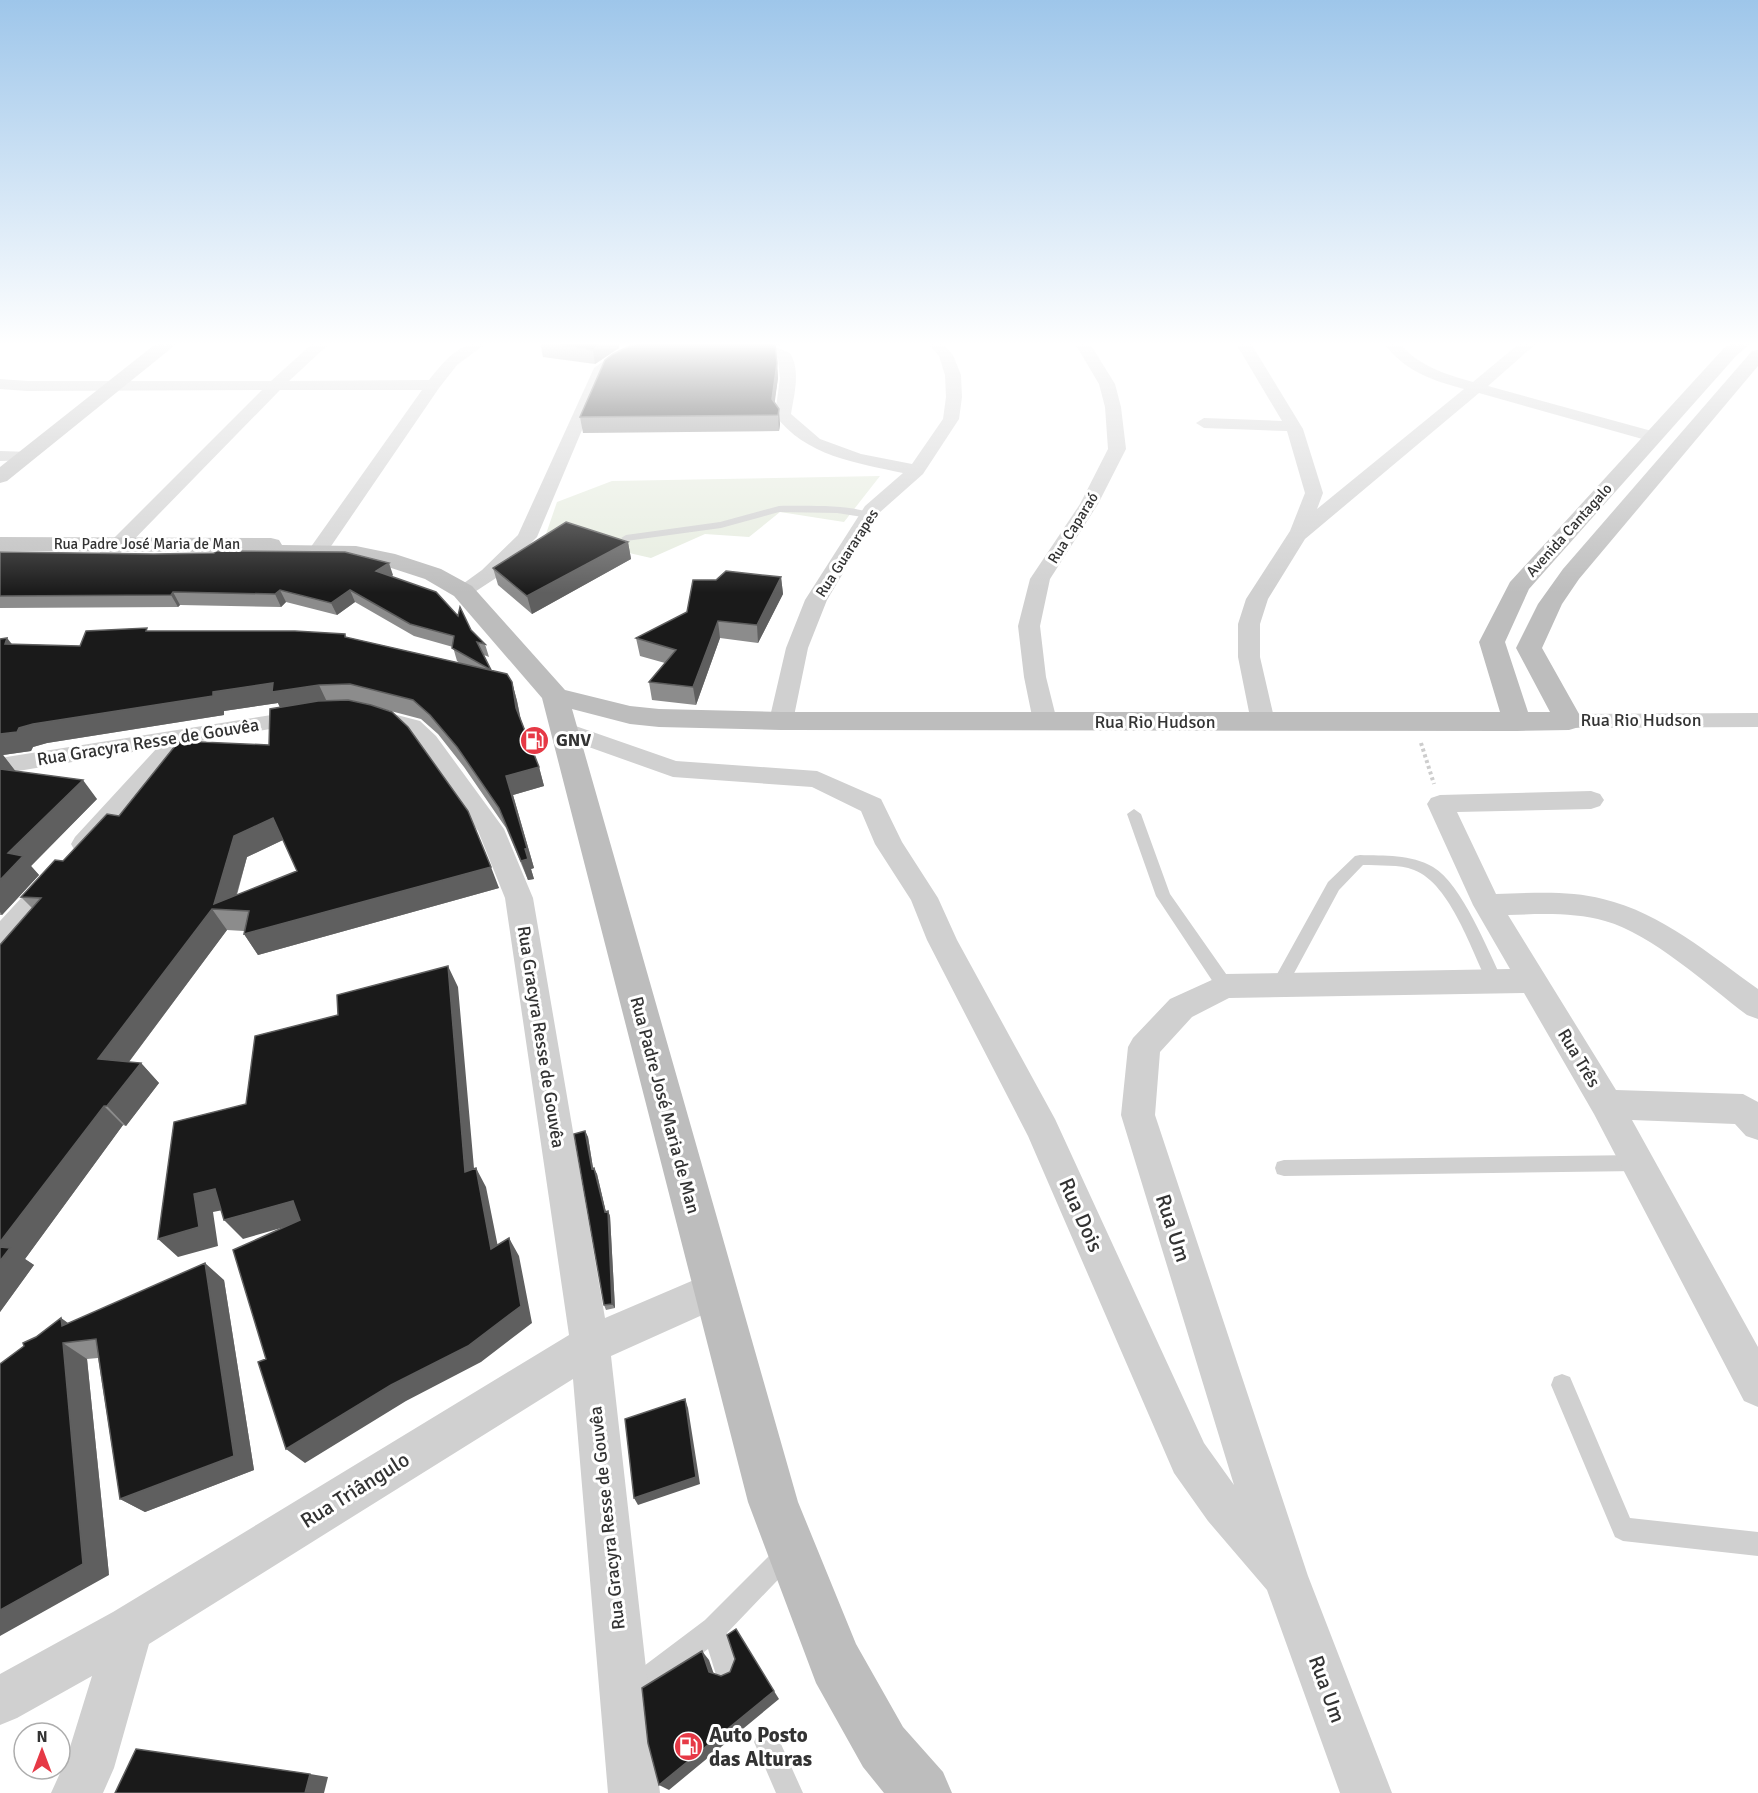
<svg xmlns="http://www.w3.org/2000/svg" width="1758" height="1793" font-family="Signika,sans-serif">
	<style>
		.green { fill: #e6ecdf }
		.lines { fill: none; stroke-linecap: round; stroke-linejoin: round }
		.path { stroke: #cdcdcd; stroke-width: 4; stroke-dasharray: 3 3; stroke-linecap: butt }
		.lane { fill: #d0d0d0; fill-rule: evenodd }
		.street { fill: #d0d0d0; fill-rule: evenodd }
		.secondary { fill: #bdbdbd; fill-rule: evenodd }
		.wall { fill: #8c8c8c; fill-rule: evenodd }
		.shaded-wall { fill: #5f5f5f }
		.building { fill: #1a1a1a; stroke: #5f5f5f; stroke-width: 1.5; fill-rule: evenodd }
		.labels { text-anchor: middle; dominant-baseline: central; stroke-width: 6; stroke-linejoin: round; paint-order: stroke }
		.far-street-label { font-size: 15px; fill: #333; stroke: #fff }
		.street-label { font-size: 18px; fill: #333; stroke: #fff }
		.poi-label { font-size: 18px; font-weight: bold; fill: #333; stroke: #fff; text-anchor: start }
		.near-street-label { font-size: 21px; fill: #333; stroke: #fff }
		.near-poi-label { font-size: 21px; font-weight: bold; fill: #333; stroke: #fff; text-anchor: start }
	</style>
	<rect width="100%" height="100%" fill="#fff"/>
	<!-- green -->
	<path class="green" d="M880 476 844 522 780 512 749 537 705 534 651 558 546 534 557 502 612 481Z"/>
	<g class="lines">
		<!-- path -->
		<path class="path" d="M1421 743 1434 784"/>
		<!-- lane -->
		<path class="lane" d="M779 506C800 506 858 504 874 515L869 518 837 513 779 512 721 528 626 541 621 538 626 535 720 522Z
			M1134 809 1141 814 1170 894 1231 981 1233 986 1231 991 1225 992 1219 991 1156 896 1127 814Z
			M1360 855C1384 856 1411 854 1433 867 1462 884 1488 951 1503 981L1501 985 1495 987 1489 985C1472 953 1451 884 1414 870 1399 864 1380 866 1363 865L1339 890 1285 990 1279 991 1273 990 1271 985 1328 882 1355 856Z
			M1638 1155 1645 1157 1647 1163 1645 1169 1638 1171 1284 1176 1277 1174 1275 1168 1277 1162 1284 1160Z
			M1562 1374 1570 1377 1630 1518 1758 1532V1556L1623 1541 1615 1537 1551 1385 1554 1377Z
			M787 1542 795 1546 799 1554 795 1562 727 1633 739 1669 735 1678 726 1682 717 1678 708 1649 642 1699 633 1703 624 1699 620 1690 624 1681 705 1620 779 1546Z
			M767 1729 776 1733 803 1793H776L754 1742 758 1733Z"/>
		<!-- street -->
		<path class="street" d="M314 342H331L289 381 429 380C446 359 459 342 488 342L457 365 439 388 325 555H311L308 551 422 390H280L115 559H101L98 555 101 551 262 390 27 391 0 389V379L27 381H271Z
			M645 342H680L678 345C651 352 628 354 606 373L537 537 496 578 470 595 463 597 456 595 453 591 482 570 518 535 594 368 619 350Z
			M732 342H762L790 353C801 371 794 394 791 414L820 439 861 454 912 464 943 419 946 397 945 375 939 356 927 342H942L953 355 961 375 962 397 959 419 923 474 879 513 827 600 808 648 793 721 790 726 781 728 772 726 769 721 786 648 805 600 865 506 903 473C857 463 805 456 775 415L780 378 778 358 763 351 734 345Z
			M1074 342H1089L1115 384 1121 407 1126 449 1098 504 1050 579 1040 626 1046 677 1057 721 1054 726 1045 728 1036 726 1033 721 1024 677 1018 626 1030 579 1080 504 1108 449 1105 407 1099 384Z
			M1235 342H1250L1303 429 1323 493 1317 509 1464 389C1431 380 1404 371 1383 342H1398C1418 366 1445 374 1473 382L1521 342H1538L1488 386 1659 433 1661 437 1659 441 1653 442 1479 393 1305 539 1268 599 1260 624V657L1275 722 1272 727 1263 729 1254 727 1251 722 1238 657V624L1246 599 1290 531 1305 493 1287 431 1204 428 1196 423 1204 418 1282 421Z
			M0 451 31 452 34 456 31 460 0 461Z
			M370 708 420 721 436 736 504 829 533 898 605 1318 715 1271 729 1277 734 1290 729 1303 611 1356 660 1793H608L573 1379 149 1644 114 1768 103 1793H51L66 1760 92 1676 17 1718 0 1725V1674L113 1612 569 1335 505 898 478 831 418 746 402 731 362 720 358 715 362 710Z
			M309 709 317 711 321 716 317 721 189 743 95 851 85 853 75 851 71 844 75 837 157 748 0 774V758Z
			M1758 713V727L1569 728 1560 726 1557 721 1560 716 1569 714Z
			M564 722 676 761 817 771 881 799 902 842 938 898 957 940 1055 1119 1204 1443 1234 1485 1121 1115 1128 1047 1133 1038 1170 999 1225 974 1510 969 1473 905 1427 804 1431 798 1440 795 1591 791 1600 794 1604 800 1600 806 1591 809 1457 812 1496 894C1531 893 1569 890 1603 899 1662 913 1710 955 1758 989V1019L1747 1015C1707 985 1652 934 1605 921 1574 912 1539 914 1508 915L1616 1090 1743 1094 1758 1102V1140L1746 1136 1735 1124 1632 1120 1758 1347V1407L1744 1401 1594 1114 1524 993 1229 998 1192 1017 1160 1052 1155 1115 1308 1576 1392 1793H1340L1267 1590 1208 1521 1174 1473 1028 1136 927 940 911 900 875 844 861 811 812 787 673 777 555 735 552 730 555 725Z
			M57 867 67 870 71 877 67 884 10 948 0 951V921L47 870Z"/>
		<!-- secondary -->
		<path class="secondary" d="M158 342H179L7 481 0 483V467Z
			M1732 342H1752L1736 356 1529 589 1505 642 1528 712H1550L1516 648 1538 604 1563 569 1752 351 1758 350V366L1579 579 1562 604 1542 648 1583 721 1579 727 1569 730 1517 731 781 730 659 727 630 724 572 709 798 1502 856 1644 903 1727 943 1772 952 1793H884L863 1767 816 1683 748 1502 542 698 454 596 425 579 382 565 356 560 293 558 247 562 239 560 235 555 238 552 0 551V537L271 538 279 540 282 545 356 546 395 554 441 569 472 586 565 690 630 706 659 709 781 712H1500L1479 642 1510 582 1724 348Z"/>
	</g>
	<!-- wall -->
	<path class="wall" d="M540 342H618L619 348 595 364 543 357Z
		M638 342H779L780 346 772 344 777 363 778 378 774 403 780 424 779 431 583 433 580 417Z
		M628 542 631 559 532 614 498 585 493 568Z
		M0 552 393 575 391 577 471 630 485 644 489 657 484 655 491 670 512 682 517 701 521 720 539 767 544 786 513 795 534 868 531 869 534 879 528 880 506 828 464 767 438 734 421 719 383 709 499 888 258 955 244 934V931L227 930 129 1062 141 1063 159 1083 126 1126 123 1125 25 1259 34 1265 0 1312V945L32 908 21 897 63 861 119 816 269 745 280 708 278 703 224 711V715L47 743 33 747 31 751 3 755 15 771 97 799 31 866 39 875 2 915H0V639L7 638 12 644 80 646 148 631 345 634 346 637 460 663 457 661 453 647 414 636 355 602 337 615 286 602 281 607 180 605 178 607 0 608ZM283 840 297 871 237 895 247 857Z
		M781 577 783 594 758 643 720 638 696 705 652 700 649 682 665 663 640 656 636 638 687 612 716 580Z
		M585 1131 588 1137 593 1168 597 1174 606 1212 608 1211 610 1216 615 1308 606 1310 604 1305Z
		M224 1280 254 1470 145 1512 120 1499 98 1358 87 1359 109 1575 36 1337 61 1318 68 1323Z"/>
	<!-- shaded-wall -->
	<path class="shaded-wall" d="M603 342H618L619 348 595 364 593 350Z
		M777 363 778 378 773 415 772 399Z
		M779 409 780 424 779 431 778 415Z
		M628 542 631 559 532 614 527 596Z
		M389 563 393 575 381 584 376 571Z
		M781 577 783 594 758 643 757 625Z
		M280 590 286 602 281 607 275 594Z
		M350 590 355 602 337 615 331 603Z
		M173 592 180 605 178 607 171 595Z
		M718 621 720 638 696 705 693 687Z
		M7 638 20 656 5 644Z
		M512 682 517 701 522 727 516 708Z
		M273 683 319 685 328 704 282 711 278 703 224 711V715L47 743 33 747 31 751 3 755 17 773 0 777V734L33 724 213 692Z
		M539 767 544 786 513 795 534 868 531 869 534 879 528 880 521 861 506 776Z
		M83 780 97 799 31 866 39 875 2 915 0 912V880L8 853Z
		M273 818 285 839 247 857 232 910 214 904 234 836Z
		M491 867 499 888 258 955 244 934Z
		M212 909 227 930 116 1079 98 1059Z
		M448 966 458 987 476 1191 465 1172Z
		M141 1063 159 1083 126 1126 107 1106Z
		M104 1106 123 1125 25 1259 34 1265 0 1312V1242Z
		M585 1131 588 1137 594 1174 592 1169Z
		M476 1168 486 1187 502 1267 491 1249Z
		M594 1168 597 1174 607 1217 605 1212Z
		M215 1189 233 1208 213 1212 218 1246 178 1257 158 1239 194 1194Z
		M293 1201 309 1220 243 1239 224 1220Z
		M608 1211 610 1216 615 1308 612 1304Z
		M509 1238 519 1256 532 1323 481 1362 406 1401 305 1463 286 1449Z
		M205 1263 224 1280 254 1470 145 1512 120 1499Z
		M61 1318 84 1335 62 1326Z
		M63 1343 87 1359 109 1575 0 1636V1610Z
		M685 1399 688 1408 700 1484 638 1505 634 1498Z
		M702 1651 709 1660 716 1680 709 1672Z
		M774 1691 779 1699 669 1790 659 1785Z
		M310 1774 328 1777 324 1793H305Z"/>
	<!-- building -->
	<path class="building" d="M603 342 593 350 540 343V342Z
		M638 342H770L775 345 777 363 772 399 779 409 778 415 580 417 605 360 613 354Z
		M566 522 628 542 527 596 493 568Z
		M216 551 345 552 389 563 376 571 436 592 458 616 460 607 471 630 485 644 477 642 491 670 452 648 454 636 410 624 350 590 331 603 280 590 275 594 173 592 171 595 0 596V552L154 554 214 553Z
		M726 571 781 577 757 625 718 621 693 687 649 682 676 650 636 638 687 612 693 580H716Z
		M147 628 146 631H295L345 634V637L507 674 512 682 516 708 539 767 506 776 527 848 525 849 528 859 521 861 499 808 457 747 430 715 413 700 350 684 319 685 272 692 273 683 213 692V696L33 724 19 728 17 732 0 734V639L7 638 5 644 80 646 86 631Z
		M348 700 371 705 392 712 408 727 468 811 491 867 244 934 249 911 212 909 98 1059 141 1063 107 1106H104L0 1242V945L41 898 21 897 55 860 63 861 107 814 119 816 179 741 269 745 270 709 318 701ZM273 818 297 871 214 904 234 836Z
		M0 769 83 780 8 853 23 856 0 880Z
		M448 966 465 1172 476 1168 491 1249 509 1238 521 1306 468 1346 391 1385 286 1449 258 1362 266 1359 233 1250 300 1220 293 1201 224 1220 215 1189 194 1194 199 1227 158 1239 174 1122 246 1104 255 1036 338 1015 337 995Z
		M585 1131 592 1169 594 1168 605 1212 608 1211 612 1304 604 1305 574 1134Z
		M0 1247 10 1248 0 1261Z
		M205 1263 234 1456 120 1499 96 1339 63 1343 83 1564 0 1610V1364L24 1346 23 1343 36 1337 61 1318 62 1326Z
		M685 1399 696 1477 634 1498 625 1419Z
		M736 1629 774 1691 659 1785 648 1743 642 1688 702 1651 709 1672 721 1676 730 1672 735 1659 727 1635Z
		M136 1749 310 1774 305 1793H115Z"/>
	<!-- sky -->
	<linearGradient id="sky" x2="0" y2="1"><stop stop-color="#9ec6ea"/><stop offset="0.58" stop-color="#fff"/><stop offset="1" stop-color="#fff" stop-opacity="0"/></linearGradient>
	<rect width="1758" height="593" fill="url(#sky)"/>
	<!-- icons -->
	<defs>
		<symbol id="fuel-disc" viewBox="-11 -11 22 22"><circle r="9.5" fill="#e63946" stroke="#fff"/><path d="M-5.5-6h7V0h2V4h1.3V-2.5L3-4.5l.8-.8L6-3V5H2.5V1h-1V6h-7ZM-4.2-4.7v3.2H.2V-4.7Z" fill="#fff"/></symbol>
	</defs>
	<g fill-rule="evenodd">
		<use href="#fuel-disc" x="518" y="724" width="33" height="33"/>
		<use href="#fuel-disc" x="672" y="1730" width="33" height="33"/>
	</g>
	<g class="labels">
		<!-- far-street labels -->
		<g class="far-street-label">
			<text transform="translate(1073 528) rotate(-58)">Rua Caparaó</text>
			<text transform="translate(1569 530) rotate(-48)">Avenida Cantagalo</text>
			<text x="147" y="544">Rua Padre José Maria de Man</text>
			<text transform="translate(847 553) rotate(-57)">Rua Guararapes</text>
		</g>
		<!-- street labels -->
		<g class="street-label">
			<text x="1641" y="720">Rua Rio Hudson</text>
			<text x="1155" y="722">Rua Rio Hudson</text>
			<text transform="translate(148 742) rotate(-9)">Rua Gracyra Resse de Gouvêa</text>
			<text transform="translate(541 1037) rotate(81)">Rua Gracyra Resse de Gouvêa</text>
			<text transform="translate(1579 1058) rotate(59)">Rua Três</text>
			<text transform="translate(665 1105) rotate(75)">Rua Padre José Maria de Man</text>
			<text transform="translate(607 1518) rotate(-96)">Rua Gracyra Resse de Gouvêa</text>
		</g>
		<!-- poi labels -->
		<g class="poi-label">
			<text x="556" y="740">GNV</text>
		</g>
		<!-- near-street labels -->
		<g class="near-street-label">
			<text transform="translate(1081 1215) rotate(66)">Rua Dois</text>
			<text transform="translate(1173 1228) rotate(72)">Rua Um</text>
			<text transform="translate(355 1490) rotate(-32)">Rua Triângulo</text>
			<text transform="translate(1327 1689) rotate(70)">Rua Um</text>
		</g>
		<!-- near-poi labels -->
		<g class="near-poi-label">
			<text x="709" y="1735">Auto Posto<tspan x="709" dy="24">das Alturas</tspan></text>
		</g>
	</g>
	<!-- north arrow -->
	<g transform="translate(42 1751)"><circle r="28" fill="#ffffff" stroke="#adadad" stroke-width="1.5"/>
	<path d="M0-4.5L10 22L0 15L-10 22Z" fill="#e63946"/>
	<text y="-9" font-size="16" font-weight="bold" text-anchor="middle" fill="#333333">N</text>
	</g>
</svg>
